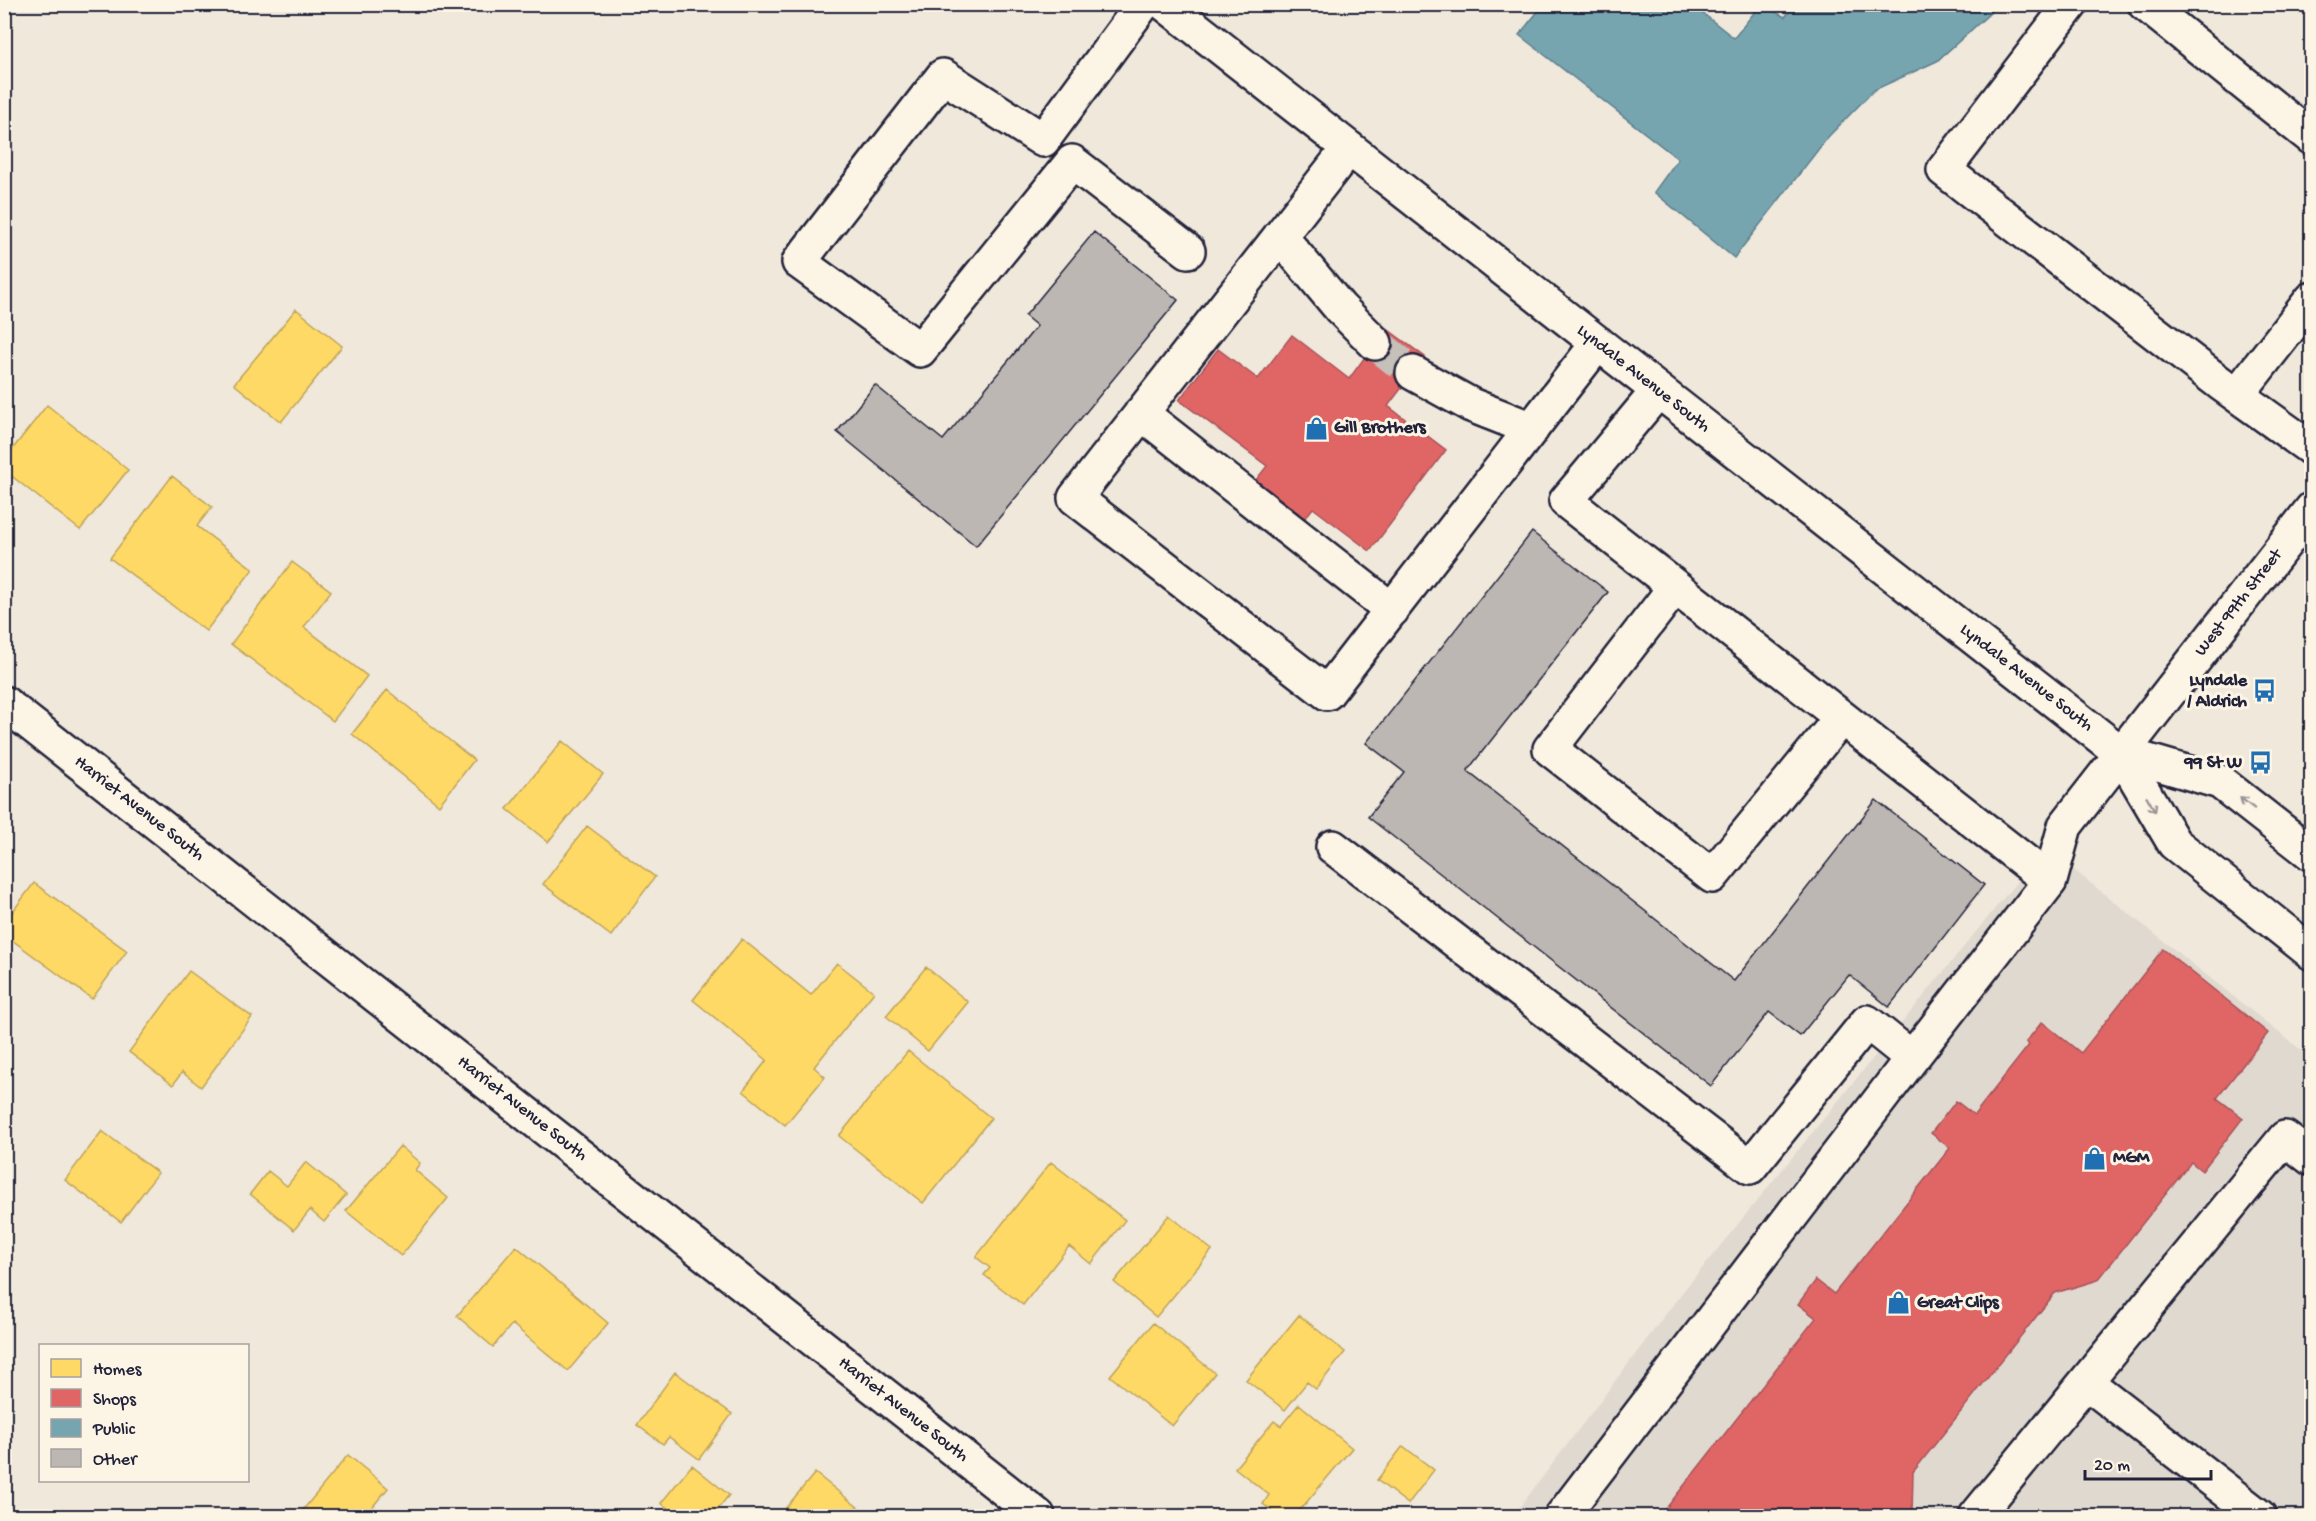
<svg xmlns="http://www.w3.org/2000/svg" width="2316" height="1521" font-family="'Gochi Hand',sans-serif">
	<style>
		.built { fill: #e0d9cf }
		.homes { fill: #ffd966; stroke: #bda259; stroke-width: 1.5 }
		.shops { fill: #e06666; stroke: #a75259; stroke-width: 1.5 }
		.public { fill: #76a5af; stroke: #5d7e8c; stroke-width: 1.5 }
		.building { fill: #bcb7b3; stroke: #22223b; stroke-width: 1.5 }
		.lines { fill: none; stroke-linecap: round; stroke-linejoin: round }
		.minor-tunnel { stroke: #c6c0bb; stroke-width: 33; stroke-dasharray: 33 16; stroke-linecap: butt }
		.minor-casing { stroke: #22223b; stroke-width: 38 }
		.minor { stroke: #fcf5e5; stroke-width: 33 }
		.oneway { stroke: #9a9698 }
		.labels { text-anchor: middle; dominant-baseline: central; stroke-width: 6; stroke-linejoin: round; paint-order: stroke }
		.street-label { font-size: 18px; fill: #22223b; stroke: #fcf5e5 }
		.poi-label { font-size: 18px; font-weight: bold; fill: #22223b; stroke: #fcf5e5; text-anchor: start }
	</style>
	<rect width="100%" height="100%" fill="#efe8db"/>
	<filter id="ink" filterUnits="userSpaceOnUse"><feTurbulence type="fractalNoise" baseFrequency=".0167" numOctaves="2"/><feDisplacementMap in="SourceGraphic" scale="12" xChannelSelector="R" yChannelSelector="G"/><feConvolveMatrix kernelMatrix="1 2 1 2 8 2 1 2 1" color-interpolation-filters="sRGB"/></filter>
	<g filter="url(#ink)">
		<!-- built -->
		<path class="built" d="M2045 847 2311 1058V1516H1513L1681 1294Z"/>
		<!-- homes -->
		<path class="homes" d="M296 309 342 346 281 422 234 384Z
			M47 405 128 470 80 530 4 470V460Z
			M172 476 212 507 197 526 253 569 206 631 110 558Z
			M292 562 331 591 304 627 367 676 333 721 231 644Z
			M387 690 474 760 439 805 352 734Z
			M562 741 603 774 548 842 507 809Z
			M587 826 655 877 611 936 543 884Z
			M34 883 127 951 92 999 4 934V923Z
			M742 939 811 995 837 963 874 992 814 1067 825 1077 785 1125 743 1091 767 1060 693 1000Z
			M926 967 968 1002 928 1051 886 1016Z
			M189 971 252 1017 201 1087 182 1072 173 1085 129 1052Z
			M908 1051 991 1118 923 1203 839 1136Z
			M102 1131 158 1173 121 1222 65 1180Z
			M400 1146 420 1163 415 1170 448 1198 401 1256 346 1211Z
			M306 1162 346 1195 324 1222 310 1210 294 1230 250 1194 268 1171 287 1186Z
			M1051 1162 1125 1220 1091 1264 1069 1246 1023 1305 984 1275 990 1268 976 1257Z
			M1169 1215 1212 1250 1156 1317 1114 1282Z
			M516 1246 608 1323 568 1371 512 1324 493 1347 457 1316Z
			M1299 1315 1345 1352 1316 1389 1307 1382 1285 1410 1246 1380Z
			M1153 1323 1215 1373 1172 1426 1110 1376Z
			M675 1372 732 1414 699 1459 669 1437 663 1444 637 1425Z
			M1299 1404 1352 1448 1295 1516H1279L1263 1504 1269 1495 1235 1468 1274 1421 1281 1426Z
			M1403 1446 1434 1470 1408 1504 1377 1480Z
			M348 1455 388 1488 365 1516H298Z
			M692 1465 729 1495 712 1516H679L661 1503Z
			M815 1473 869 1516H779Z"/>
		<!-- shops -->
		<path class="shops" d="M1386 328 1425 357 1388 406 1446 450 1370 551 1313 508 1302 522 1252 485 1267 466 1179 400 1218 349 1258 379 1292 335 1349 379Z
			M2163 949 2268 1033 2217 1098 2243 1118 2202 1171 2191 1162 2098 1280 2055 1293 1913 1472 1912 1516H1660L1816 1318 1798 1304 1816 1280 1834 1294 1950 1148 1931 1133 1956 1101 1974 1115 2029 1045 2026 1042 2042 1022 2081 1053Z"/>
		<!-- public -->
		<path class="public" d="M1544 4H1691L1734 38 1761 4 1785 17 1795 4H1995L1990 13 1937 61 1874 90 1828 137 1734 258 1654 192 1678 159 1519 35Z"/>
		<!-- building -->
		<path class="building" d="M1094 232 1178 300 976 546 837 432 875 385 943 440 1037 326 1025 316Z
			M1532 532 1608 592 1467 771 1734 981 1876 800 1984 885 1889 1007 1849 975 1800 1036 1769 1012 1711 1086 1368 817 1404 772 1366 743Z"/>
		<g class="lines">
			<!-- minor-tunnel -->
			<path class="minor-tunnel" d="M1375 343 1413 373"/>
			<defs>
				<path id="minor" d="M1143 4 1043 140 943 76 799 262 920 350 1072 162 1188 251
					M1165 4 2121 753 2174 843 2312 953
					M2071 4 1944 170 2220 383 2312 449
					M2145 4 2312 138
					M1349 148 1075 498 1327 693 1598 343
					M1280 236 1340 308 1375 343
					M1413 373 1471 405 1532 429
					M1658 391 1566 501 2050 881
					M2237 395 2312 299
					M1141 413 1392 610
					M1675 587 1550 749 1712 876 1841 718
					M4 703 1038 1516
					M2121 753 2220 782 2312 854
					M1333 847 1750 1167 1867 1022 1912 1058
					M2086 1382 2259 1516
					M1562 1516 1912 1058 2050 881 2065 826 2312 509
					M1976 1516 2285 1138 2312 1159"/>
			</defs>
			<!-- minor casing -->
			<use href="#minor" class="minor-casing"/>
			<!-- minor -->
			<use href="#minor" class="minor"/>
		</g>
		<!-- one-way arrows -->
		<defs><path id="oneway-shaft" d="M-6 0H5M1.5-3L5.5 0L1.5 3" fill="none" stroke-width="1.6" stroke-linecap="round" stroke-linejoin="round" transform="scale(1.5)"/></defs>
		<g class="oneway">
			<use href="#oneway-shaft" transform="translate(2247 803) rotate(-142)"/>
			<use href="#oneway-shaft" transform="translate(2151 804) rotate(60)"/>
		</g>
	</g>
	<!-- icons -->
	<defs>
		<symbol id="shop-bare" viewBox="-9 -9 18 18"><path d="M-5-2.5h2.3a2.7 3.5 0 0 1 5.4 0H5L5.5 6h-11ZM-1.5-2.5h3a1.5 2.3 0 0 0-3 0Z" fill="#1f6fb2" stroke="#fcf5e5" stroke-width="2.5" paint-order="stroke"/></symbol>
		<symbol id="bus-bare" viewBox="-9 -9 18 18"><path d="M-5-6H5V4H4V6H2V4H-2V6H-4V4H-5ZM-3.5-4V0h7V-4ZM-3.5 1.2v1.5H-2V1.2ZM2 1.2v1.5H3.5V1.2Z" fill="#1f6fb2" stroke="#fcf5e5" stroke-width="2.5" paint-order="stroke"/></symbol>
	</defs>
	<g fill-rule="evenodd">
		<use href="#shop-bare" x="1300" y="412" width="33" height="33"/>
		<use href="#bus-bare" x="2248" y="674" width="33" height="33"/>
		<use href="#bus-bare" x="2244" y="746" width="33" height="33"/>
		<use href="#shop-bare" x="2078" y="1142" width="33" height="33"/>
		<use href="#shop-bare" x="1882" y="1286" width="33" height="33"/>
	</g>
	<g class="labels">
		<!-- street labels -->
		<g class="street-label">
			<text transform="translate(1643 379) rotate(38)">Lyndale Avenue South</text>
			<text transform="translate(2239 603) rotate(-52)">West 99th Street</text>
			<text transform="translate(2026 678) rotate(38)">Lyndale Avenue South</text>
			<text transform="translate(139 809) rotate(38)">Harriet Avenue South</text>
			<text transform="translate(522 1109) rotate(38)">Harriet Avenue South</text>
			<text transform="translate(903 1410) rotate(38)">Harriet Avenue South</text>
		</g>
		<!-- poi labels -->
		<g class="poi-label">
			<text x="1334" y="428">Gill Brothers</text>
			<text x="2247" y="681" text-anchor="end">Lyndale<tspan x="2247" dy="21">/ Aldrich</tspan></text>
			<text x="2242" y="763" text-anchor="end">99 St W</text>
			<text x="2113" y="1158">MGM</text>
			<text x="1917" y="1303">Great Clips</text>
		</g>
	</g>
	<!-- margin -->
	<rect width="2316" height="1521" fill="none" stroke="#fcf5e5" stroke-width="24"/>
	<rect x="12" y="12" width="2292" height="1497" fill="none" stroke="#22223b" stroke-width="2" filter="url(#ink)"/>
	<!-- legend -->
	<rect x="39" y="1344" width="210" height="138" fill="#fcf5e5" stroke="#a5a1a1" stroke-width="1.5"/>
	<rect x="51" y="1359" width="30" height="18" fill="#ffd966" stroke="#a5a1a1" stroke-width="1.5"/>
	<text x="93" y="1374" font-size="18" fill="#22223b">Homes</text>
	<rect x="51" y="1389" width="30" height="18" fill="#e06666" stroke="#a5a1a1" stroke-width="1.5"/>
	<text x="93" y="1404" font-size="18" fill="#22223b">Shops</text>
	<rect x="51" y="1419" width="30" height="18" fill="#76a5af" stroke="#a5a1a1" stroke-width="1.5"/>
	<text x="93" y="1434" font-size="18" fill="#22223b">Public</text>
	<rect x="51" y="1449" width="30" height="18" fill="#bcb7b3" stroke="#a5a1a1" stroke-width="1.5"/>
	<text x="93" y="1464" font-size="18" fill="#22223b">Other</text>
	<!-- scale -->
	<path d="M2085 1470v9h126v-9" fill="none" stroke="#22223b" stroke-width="3"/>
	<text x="2094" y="1470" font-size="18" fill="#22223b" stroke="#fcf5e5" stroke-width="4.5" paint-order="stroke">20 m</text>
</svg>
